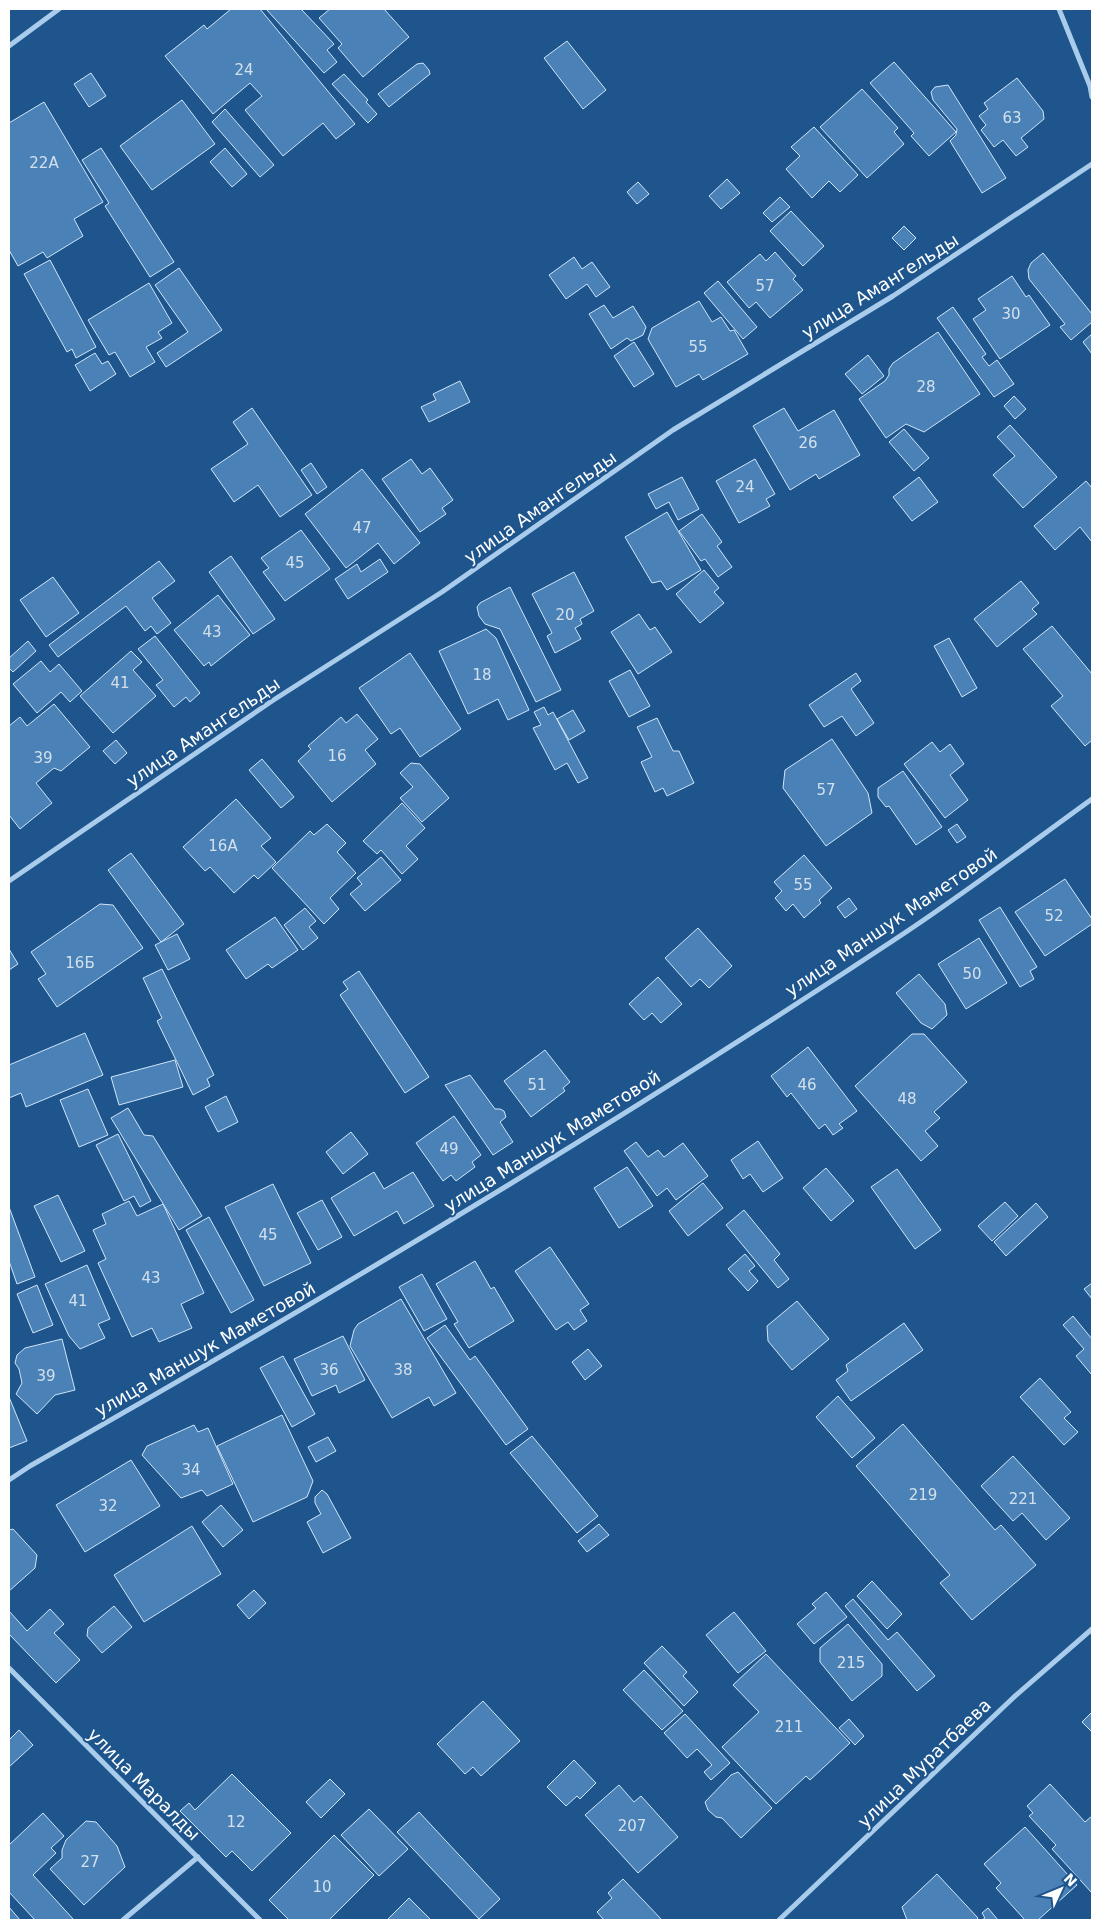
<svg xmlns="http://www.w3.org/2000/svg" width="1101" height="1929" font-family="'DejaVu Sans',sans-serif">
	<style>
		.building { fill: #4a81b6; stroke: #d0e5f9 }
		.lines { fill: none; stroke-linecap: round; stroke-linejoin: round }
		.street { stroke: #aaccec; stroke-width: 5 }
		.labels { text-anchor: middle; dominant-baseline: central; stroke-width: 4; stroke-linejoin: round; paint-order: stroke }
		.number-label { font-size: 15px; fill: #d2e0ed }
		.street-label { font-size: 18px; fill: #fff; stroke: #1e558c }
	</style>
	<rect width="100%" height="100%" fill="#1e558c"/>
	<!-- building -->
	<path class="building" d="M231 9H260L355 124 336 139 323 123 283 156 245 110 262 96 250 83 213 114 165 56 204 25 207 29Z
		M266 9H301L334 44 327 50 337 62 324 73Z
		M330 9H384L409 37 363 77 338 48 342 44 319 18Z
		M567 41 606 90 583 109 544 58Z
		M894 62 956 132 929 156 911 136 914 133 870 83Z
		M423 63 429 70 430 74 389 107 378 94 417 64Z
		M91 73 106 96 89 107 74 84Z
		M344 74 368 100 366 102 377 114 368 123 332 84Z
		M1017 78 1043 111 1044 119 1021 138 1028 147 1016 156 1003 140 994 147 981 130 986 125 979 116 988 109 984 103Z
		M948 85 1006 178 982 193 950 141 956 135 957 129 933 100 931 92 935 87Z
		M862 89 898 128 894 132 904 144 867 178 820 127Z
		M182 100 215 144 152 190 120 146Z
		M44 102 103 202 74 219 83 236 47 258 43 252 18 266 9 250V123Z
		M225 109 274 165 260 177 212 122Z
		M814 127 858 175 840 192 829 181 812 198 786 169 800 156 791 147Z
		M101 148 174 262 150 277 105 206 109 203 82 160Z
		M225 148 247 174 232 187 210 162Z
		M727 179 740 193 721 209 709 196Z
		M638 182 649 194 637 204 627 192Z
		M780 197 790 207 772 222 763 213Z
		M791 211 824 246 803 266 770 231Z
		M904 226 916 238 904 250 892 238Z
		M775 252 796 276 793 279 803 290 770 318 756 302 749 308 727 282 760 254 766 261Z
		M1043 253 1092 314V322L1071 340 1060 327 1065 324 1029 279 1028 270 1031 263Z
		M574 257 582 269 592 262 610 287 596 297 587 284 566 299 549 275Z
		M50 260 96 347 76 358 72 349 67 352 24 274Z
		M179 268 222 330 166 367 157 353 188 332 155 285Z
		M1012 276 1026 297 1029 295 1050 325 1000 359 973 319 986 310 978 299Z
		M718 281 757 327 743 339 704 293Z
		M149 283 172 323 158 332 162 338 146 347 155 362 130 377 115 352 109 355 88 320Z
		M699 301 712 322 721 317 730 331 734 330 748 354 703 380 699 374 676 387 648 339 652 328Z
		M604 305 613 318 633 306 646 327 643 335 631 341 627 338 611 349 589 314Z
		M953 307 986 354 982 357 989 366 997 360 1014 384 994 397 937 318Z
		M938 332 980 394 924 432 906 424 886 438 859 399 885 381 889 375V369L893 363Z
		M1092 334V354L1083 342Z
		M634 342 654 374 634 387 614 356Z
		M95 353 102 364 108 361 116 374 90 391 75 365Z
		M868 355 884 376 862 394 845 374Z
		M460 381 470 402 429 422 421 407 436 400 433 394Z
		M1014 396 1026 409 1015 419 1004 406Z
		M252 408 312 495 280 517 258 485 234 502 211 469 248 444 233 422Z
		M784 408 798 431 834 410 860 455 819 479 816 474 790 490 753 426Z
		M1010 425 1057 477 1023 508 993 475 1015 456 997 437Z
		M904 429 929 458 914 471 889 442Z
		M411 459 422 474 430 468 453 500 442 508 446 514 420 532 382 479Z
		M755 459 775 494 766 499 770 506 739 523 716 481Z
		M311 463 327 487 317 494 301 470Z
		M362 469 420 543 394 564 378 543 346 568 305 514Z
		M682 477 699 509 678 520 669 502 656 509 648 494Z
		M919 477 938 502 912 521 893 497Z
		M1086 481 1092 488V542L1080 527 1055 550 1034 526Z
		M667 512 701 570 667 590 661 581 652 583 625 537Z
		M702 514 722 542 717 546 732 567 718 577 705 559 701 561 679 531Z
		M301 530 330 569 285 601 263 572 269 568 261 558Z
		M231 556 275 619 253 634 209 572Z
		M380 559 388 572 348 599 335 579 357 564 361 572Z
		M159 561 175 581 152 598 171 623 157 634 151 626 145 631 126 606 58 657 49 645Z
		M704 570 719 588 714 592 724 603 700 623 676 594Z
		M574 572 594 611 580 619 582 624 575 628 581 639 555 653 547 636 552 633 532 594Z
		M53 577 79 613 46 637 20 600Z
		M1021 581 1039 603 1032 609 1037 614 997 647 974 619Z
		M510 587 561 690 536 702 500 629 485 624 479 616 477 607 480 603Z
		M218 595 250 635 211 666 209 662 204 666 174 630Z
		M639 614 650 630 655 627 672 652 638 674 611 632Z
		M1052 626 1092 674V740L1085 746 1051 706 1063 696 1023 649Z
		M486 629 496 638 529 710 508 720 498 699 468 714 439 651Z
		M155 636 200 693 190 702 186 697 174 707 156 685 163 680 138 649Z
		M949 638 977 688 962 697 934 646Z
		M28 641 36 651 13 672 9 668V658Z
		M131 651 142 662 133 670 156 696 113 733 80 696Z
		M410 653 461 729 420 757 400 728 391 734 359 688Z
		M41 661 50 672 59 664 82 691 70 702 61 692 37 713 13 684Z
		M630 670 650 706 629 717 609 681Z
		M856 673 861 681 851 689 874 723 856 736 842 716 824 727 809 705Z
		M54 704 90 747 61 771 54 768 36 783 52 803 20 829 9 815V726L20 717 27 726Z
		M544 707 548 715 553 712 588 778 578 783 567 763 555 770 533 728 541 725 534 712Z
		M573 710 585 731 569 740 557 719Z
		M357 714 378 739 365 750 376 764 332 802 298 761 311 749 308 746 341 717 346 723Z
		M657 718 673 751H679L694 783 667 796 663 788 655 792 641 762 652 757 637 727Z
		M832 739 868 793 872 813 826 846 783 788 785 770Z
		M116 740 127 753 115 764 103 751Z
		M932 742 940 752 950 744 964 764 950 775 968 800 945 818 904 764Z
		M262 759 294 797 281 808 249 770Z
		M411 763 420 764 449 798 422 822 400 798 413 787 400 773Z
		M903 771 942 827 916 845 889 806 886 807 878 797V788Z
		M236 799 271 838 261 846 276 862 258 879 254 875 234 893 210 867 205 871 183 847Z
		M402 803 425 828 406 846 418 859 402 874 381 850 377 854 363 841Z
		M327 824 346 843 337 852 356 873 330 898 339 909 324 924 272 868 310 831 314 835Z
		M957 824 966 837 957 843 948 830Z
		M131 853 184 924 161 942 108 870Z
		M804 855 832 888 819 900 821 903 804 918 793 904 786 911 775 898 782 891 774 882Z
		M381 857 401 880 365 911 350 894 362 884 357 878Z
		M1065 879 1092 919V924L1045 956 1015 912Z
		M849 898 857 909 845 918 837 907Z
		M100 904 113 905 143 948 57 1007 38 979 46 974 31 952Z
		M1000 907 1037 967 1030 971 1034 979 1020 987 979 920Z
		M305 908 316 921 309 927 318 938 303 950 284 925Z
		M275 917 298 950 272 968 268 964 246 979 226 950Z
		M698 928 732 966 709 988 700 979 691 987 665 958Z
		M177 934 190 959 168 970 155 945Z
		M979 938 1007 983 966 1009 938 964Z
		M9 949 18 964 9 970Z
		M162 969 214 1075 207 1079 210 1086 193 1095 157 1021 162 1018 143 978Z
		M359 971 429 1077 405 1093 340 995 348 989 343 982Z
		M919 974 945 1004 947 1015 932 1029 921 1023 896 993Z
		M658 977 682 1004 661 1023 652 1013 644 1020 629 1004Z
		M85 1033 103 1075 26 1107 21 1093 9 1098V1065Z
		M912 1034H924L967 1082 934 1112 940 1118 925 1131 938 1146 921 1161 855 1086Z
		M808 1047 857 1111 839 1124 843 1128 833 1135 825 1124 819 1129 791 1093 787 1097 771 1076Z
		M545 1050 570 1082 563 1088 565 1091 531 1117 504 1081Z
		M175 1060 183 1087 119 1105 111 1077Z
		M470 1075 495 1109H500L504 1111 506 1117 500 1122 513 1142 493 1155 445 1085Z
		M88 1089 108 1135 79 1147 60 1100Z
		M226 1096 238 1122 218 1132 205 1107Z
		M128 1108 144 1135 153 1136 202 1216 179 1230 111 1118Z
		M454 1116 481 1155 472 1162 475 1167 456 1181 451 1175 443 1181 416 1143Z
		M351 1132 368 1154 343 1174 326 1152Z
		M118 1134 151 1201 140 1207 134 1196 124 1201 96 1145Z
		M758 1141 783 1178 763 1192 750 1174 743 1179 731 1160Z
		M636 1142 648 1157 658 1150 664 1157 683 1143 708 1176 676 1200 667 1188 657 1196 624 1151Z
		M627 1167 653 1206 619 1228 594 1188Z
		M826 1168 854 1201 831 1221 803 1188Z
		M897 1169 941 1230 915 1249 871 1187Z
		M374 1172 384 1189 413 1172 434 1206 404 1224 397 1211 354 1236 331 1198Z
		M703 1183 723 1208 688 1236 669 1211Z
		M273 1184 311 1263 264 1286 225 1207Z
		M58 1195 85 1251 61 1262 34 1206Z
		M322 1200 342 1237 318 1250 297 1213Z
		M129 1201 137 1216 163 1204 204 1293 181 1304 192 1328 159 1342 152 1328 132 1337 98 1263 106 1259 93 1230 106 1224 102 1214Z
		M1005 1202 1018 1216 992 1241 978 1226Z
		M1036 1203 1048 1217 1006 1256 994 1242Z
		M9 1207 35 1277 17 1284 9 1261Z
		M744 1210 780 1254 774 1260 789 1279 778 1288 726 1225Z
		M209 1217 254 1300 231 1313 186 1230Z
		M550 1247 589 1304 580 1310 587 1321 574 1330 568 1322 556 1330 515 1271Z
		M745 1254 755 1266 749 1271 758 1281 748 1291 728 1269Z
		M475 1261 491 1289 494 1287 514 1321 469 1348 454 1324 458 1322 436 1284Z
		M87 1265 110 1319 98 1324 105 1338 80 1349 69 1336 45 1284Z
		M422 1274 447 1319 424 1331 399 1287Z
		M1092 1283V1299L1084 1289Z
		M37 1285 53 1325 33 1333 17 1294Z
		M401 1299 456 1393 434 1406 429 1397 392 1418 350 1346 354 1330 358 1324Z
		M797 1301 829 1339 792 1370 768 1341 767 1326Z
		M1073 1316 1092 1339V1375L1076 1356 1084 1349 1063 1325Z
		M904 1323 923 1350 851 1401 836 1380 848 1371 846 1365Z
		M445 1325 470 1360 475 1356 528 1429 506 1445 427 1338Z
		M343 1336 365 1380 339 1393 336 1385 312 1396 294 1359Z
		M62 1339 75 1390 55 1395 37 1414 16 1394 22 1383 19 1369 15 1363 17 1355 25 1348Z
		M588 1349 602 1366 585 1380 572 1362Z
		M283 1356 315 1414 292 1427 260 1368Z
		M1040 1378 1071 1412 1064 1418 1078 1432 1064 1445 1020 1397Z
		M838 1396 875 1438 852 1458 816 1417Z
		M9 1397 27 1441 9 1448Z
		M282 1415 313 1481 307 1497 253 1522 217 1446Z
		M903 1424 995 1530 1001 1525 1036 1565 972 1620 940 1583 950 1575 856 1466Z
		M194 1425 198 1432 208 1428 233 1484 207 1496 202 1490 181 1498 142 1455 147 1446Z
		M532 1436 598 1516 577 1533 510 1453Z
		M328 1437 336 1451 316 1462 308 1447Z
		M1013 1456 1070 1518 1046 1540 1022 1513 1013 1521 981 1486Z
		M131 1460 160 1506 85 1552 56 1505Z
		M322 1490 327 1494 351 1538 323 1553 307 1522 321 1514 315 1503V1497Z
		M221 1505 243 1530 223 1547 202 1522Z
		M599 1524 609 1535 587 1552 578 1541Z
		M192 1526 221 1574 144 1622 114 1575Z
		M13 1529 37 1555 35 1568 9 1591V1530Z
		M872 1581 902 1614 887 1629 857 1596Z
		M254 1590 266 1603 249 1619 237 1605Z
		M826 1592 847 1617 814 1644 797 1624 816 1608 812 1604Z
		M853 1599 888 1640 897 1632 935 1676 917 1691 845 1606Z
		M114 1606 132 1627 102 1653 87 1636 88 1628Z
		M50 1609 64 1624 54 1633 80 1660 56 1683 9 1634V1611L27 1631Z
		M734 1612 766 1651 738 1673 706 1635Z
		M848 1624 882 1664V1676L852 1701 820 1662V1648Z
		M662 1646 687 1672 683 1676 698 1692 684 1706 644 1663Z
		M766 1654 850 1743 810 1780 806 1776 776 1804 722 1747 759 1712 733 1685Z
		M644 1670 683 1711 662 1730 623 1690Z
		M483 1701 520 1741 481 1776 473 1767 465 1774 437 1744Z
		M1092 1712V1732L1082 1722Z
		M685 1714 730 1763 711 1780 704 1772 712 1765 697 1749 687 1758 664 1733Z
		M849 1719 864 1736 855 1745 839 1728Z
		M19 1730 33 1745 9 1767V1740Z
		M574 1760 596 1783 580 1799 577 1796 566 1806 547 1787Z
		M738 1772 772 1808 741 1838 722 1818 716 1817 708 1810 705 1802 731 1775Z
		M232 1774 291 1833 252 1871 232 1851 226 1857 180 1811 189 1803 195 1810Z
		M330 1779 345 1794 321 1818 306 1802Z
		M1050 1784 1085 1822 1092 1816V1893L1052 1849 1056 1845 1029 1816 1033 1813 1027 1806Z
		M619 1785 634 1802 641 1796 678 1837 638 1873 585 1815Z
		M369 1809 408 1849 379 1876 341 1835Z
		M419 1812 500 1899 479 1919 397 1832Z
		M43 1813 64 1836 51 1848 56 1853 33 1875 74 1920H35L9 1892V1845Z
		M86 1821 96 1822 117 1846 125 1867 84 1905 50 1869 62 1858V1850L66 1840Z
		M1025 1827 1077 1885 1038 1920H1025L996 1888 1001 1883 984 1864Z
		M334 1835 374 1875 329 1920H289L269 1900Z
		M937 1874 978 1918 976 1920H907L902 1907Z
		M623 1879 662 1920H604L597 1912 612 1898 608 1893Z
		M409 1898 431 1920H387Z
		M9 1907 20 1920H9Z
		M988 1908 998 1920H982L985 1918 982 1913Z"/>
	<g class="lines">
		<!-- street -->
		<path class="street" d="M1059 9 1090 86 1092 97
			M9 46 59 9
			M9 881 272 701 442 592 673 430 893 296 1092 164
			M9 1480 30 1466C325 1299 615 1125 897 938 964 894 1027 846 1092 799
			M9 1668 260 1920
			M123 1920 198 1857
			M779 1920 1014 1697 1092 1629"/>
	</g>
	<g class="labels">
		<!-- number labels -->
		<g class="number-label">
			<text x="244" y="70">24</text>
			<text x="1012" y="118">63</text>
			<text x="44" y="163">22А</text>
			<text x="765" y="286">57</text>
			<text x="1011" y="314">30</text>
			<text x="698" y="347">55</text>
			<text x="926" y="387">28</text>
			<text x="808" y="443">26</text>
			<text x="745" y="487">24</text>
			<text x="362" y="528">47</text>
			<text x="295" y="563">45</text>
			<text x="565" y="615">20</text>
			<text x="212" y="632">43</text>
			<text x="482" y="675">18</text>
			<text x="120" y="683">41</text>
			<text x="337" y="756">16</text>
			<text x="43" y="758">39</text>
			<text x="826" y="790">57</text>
			<text x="223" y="846">16А</text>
			<text x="803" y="885">55</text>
			<text x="1054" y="916">52</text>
			<text x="80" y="963">16Б</text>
			<text x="972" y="974">50</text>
			<text x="537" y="1085">51</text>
			<text x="807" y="1085">46</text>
			<text x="907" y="1099">48</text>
			<text x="449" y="1149">49</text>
			<text x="268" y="1235">45</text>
			<text x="151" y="1278">43</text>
			<text x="78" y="1301">41</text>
			<text x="329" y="1370">36</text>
			<text x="403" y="1370">38</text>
			<text x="46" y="1376">39</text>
			<text x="191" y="1470">34</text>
			<text x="923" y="1495">219</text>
			<text x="1023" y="1499">221</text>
			<text x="108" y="1506">32</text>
			<text x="851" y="1663">215</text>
			<text x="789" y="1727">211</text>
			<text x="236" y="1822">12</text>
			<text x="632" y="1826">207</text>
			<text x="90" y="1862">27</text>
			<text x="322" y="1887">10</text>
		</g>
		<!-- street labels -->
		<g class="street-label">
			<text transform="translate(880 286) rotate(-32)">улица Амангельды</text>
			<text transform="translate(540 507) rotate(-35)">улица Амангельды</text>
			<text transform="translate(203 732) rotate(-34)">улица Амангельды</text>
			<text transform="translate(891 922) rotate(-34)">улица Маншук Маметовой</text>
			<text transform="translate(552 1141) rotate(-32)">улица Маншук Маметовой</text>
			<text transform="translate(205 1349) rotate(-30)">улица Маншук Маметовой</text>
			<text transform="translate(924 1763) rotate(-44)">улица Муратбаева</text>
			<text transform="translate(144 1784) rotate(45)">улица Маралды</text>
		</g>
	</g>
	<!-- border -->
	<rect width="1101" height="1929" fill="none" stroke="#ffffff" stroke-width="20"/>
	<!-- north arrow -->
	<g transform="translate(1061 1889) rotate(46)" stroke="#1e558c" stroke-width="4" paint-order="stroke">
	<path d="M0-4L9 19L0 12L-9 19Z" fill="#ffffff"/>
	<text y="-8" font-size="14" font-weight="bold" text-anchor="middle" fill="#ffffff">N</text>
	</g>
</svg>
